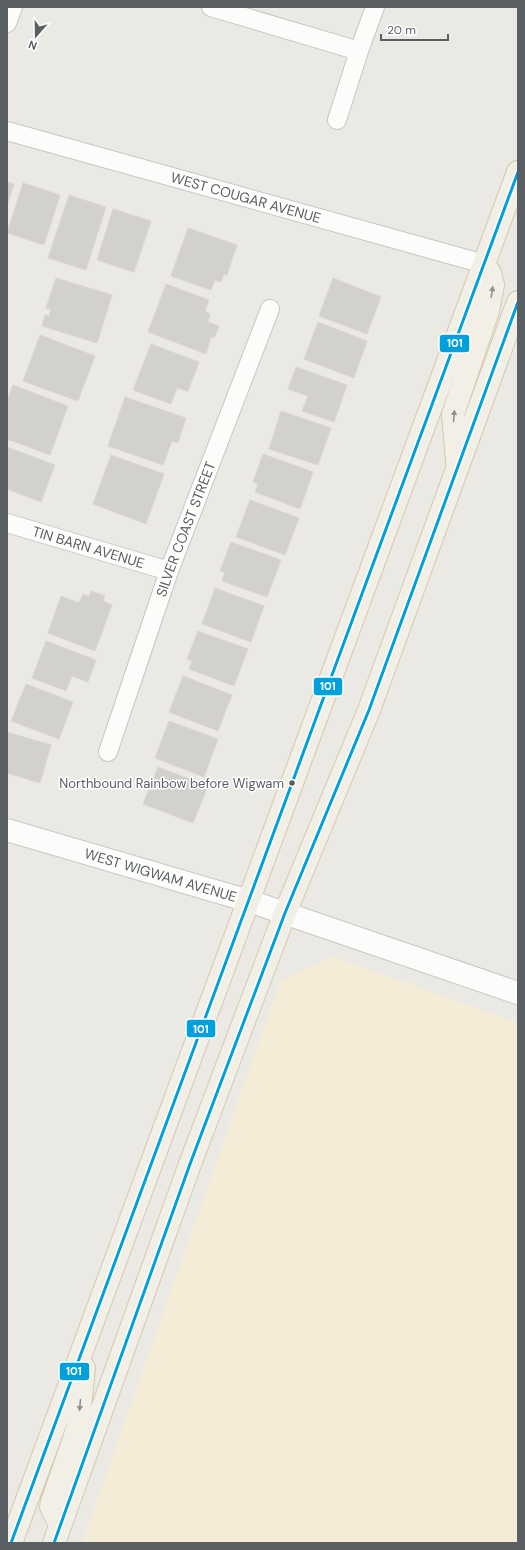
<svg xmlns="http://www.w3.org/2000/svg" width="525" height="1550" font-family="'DM Sans',sans-serif">
	<style>
		.sand { fill: #f5ecd7 }
		.building { fill: #d2d1ce; stroke: #dad7d3 }
		.lines { fill: none; stroke-linecap: round; stroke-linejoin: round }
		.street-casing { stroke: #c6c6c5; stroke-width: 20 }
		.secondary-casing { stroke: #c8c8c8; stroke-width: 24 }
		.primary-casing { stroke: #d6c8af; stroke-width: 24 }
		.street { stroke: #fcfcfb; stroke-width: 18 }
		.secondary { stroke: #fcfcfb; stroke-width: 22 }
		.primary { stroke: #f2efe7; stroke-width: 22 }
		.bus-1-casing { stroke: #fff; stroke-width: 6 }
		.bus-1 { stroke: #00a0dc; stroke-width: 3 }
		.oneway { fill: #8f9191 }
		.bus-dot { fill: #595f63; stroke: #fff; stroke-width: 1.5 }
		.labels { text-anchor: middle; dominant-baseline: central; stroke-width: 3; stroke-linejoin: round; paint-order: stroke }
		.bus-label { font-size: 13px; fill: #595f63; stroke: #fff; text-anchor: end }
		.street-label { font-size: 14px; fill: #595f63; stroke: #fff }
		.line-badge { stroke: #fff; stroke-width: 1.5 }
		.badge-label { font-size: 11px; text-anchor: middle; font-weight: bold; fill: #fff }
	</style>
	<rect width="100%" height="100%" fill="#ebe9e4"/>
	<!-- sand -->
	<path class="sand" d="M333 957 518 1023V1543H82L281 980Z"/>
	<!-- building -->
	<path class="building" d="M7 182 14 184 7 205Z
		M23 183 60 195 44 245 7 233Z
		M69 195 106 207 86 270 48 258Z
		M113 209 151 221 134 272 97 260Z
		M188 228 237 245 227 275 224 274 221 282 215 280 211 290 171 276Z
		M56 278 112 295 97 343 42 326 45 315 49 316 51 309 46 308Z
		M333 278 381 297 367 334 319 316Z
		M166 284 209 300 205 311 210 314 208 322 219 326 214 338 211 337 206 354 148 332Z
		M318 322 367 341 354 378 304 359Z
		M40 335 95 356 78 401 23 381Z
		M151 344 199 362 188 391 177 388 171 404 133 390Z
		M296 367 347 385 334 422 302 411 308 396 288 389Z
		M13 385 68 406 50 455 7 439V401Z
		M125 397 186 418 178 443 172 441 163 465 108 446Z
		M281 411 331 428 318 465 269 449Z
		M7 447 55 465 41 502 7 489Z
		M263 454 313 472 300 509 255 492 258 484 253 482Z
		M111 455 164 474 146 524 93 504Z
		M250 500 299 518 285 555 236 537Z
		M231 542 281 560 267 597 222 581 225 572 220 571Z
		M215 588 264 606 251 642 202 624Z
		M91 591 105 596 103 601 112 605 95 651 48 633 61 596 79 603 83 594 89 596Z
		M198 631 248 649 234 686 189 669 192 661 187 659Z
		M46 641 96 660 88 682 72 676 66 691 32 678Z
		M183 676 232 695 218 731 169 712Z
		M26 684 73 702 59 739 11 721Z
		M169 721 218 739 204 777 155 758Z
		M7 732 51 745 40 783 7 773Z
		M158 767 208 786 193 823 143 804Z"/>
	<g class="lines">
		<defs>
			<g id="street">
				<path d="M211 7 359 51"/>
				<path d="M7 23 13 7"/>
				<path d="M337 120 359 51 375 7"/>
				<path id="s1" d="M7 131 484 264"/>
				<path id="s2" d="M7 523 169 571"/>
				<path id="s3" d="M108 752 169 571 270 309"/>
			</g>
			<g id="secondary">
				<path id="s4" d="M7 830 249 901 518 993"/>
			</g>
			<path id="primary" d="M457 461 453 414 488 311 493 285 490 273 484 264
				M60 1525 51 1507 52 1502 78 1427 84 1368
				M11 1543 518 172
				M54 1543 190 1164 285 913 369 710 518 302"/>
		</defs>
		<!-- street casing -->
		<use href="#street" class="street-casing"/>
		<!-- secondary casing -->
		<use href="#secondary" class="secondary-casing"/>
		<!-- primary casing -->
		<use href="#primary" class="primary-casing"/>
		<!-- street -->
		<use href="#street" class="street"/>
		<!-- secondary -->
		<use href="#secondary" class="secondary"/>
		<!-- primary -->
		<use href="#primary" class="primary"/>
		<defs>
			<path id="bus-1" d="M11 1543 518 172
				M54 1543 190 1164 285 913 369 710 518 302"/>
		</defs>
		<!-- bus-1 casing -->
		<use href="#bus-1" class="bus-1-casing"/>
		<!-- bus-1 -->
		<use href="#bus-1" class="bus-1"/>
	</g>
	<!-- one-way arrows -->
	<defs><path id="oneway-solid" d="M-6-.8H1V-3.2L6.5 0L1 3.2V.8H-6Z"/></defs>
	<g class="oneway">
		<use href="#oneway-solid" transform="translate(492 292) rotate(-81)"/>
		<use href="#oneway-solid" transform="translate(454 416) rotate(-85)"/>
		<use href="#oneway-solid" transform="translate(80 1405) rotate(95)"/>
	</g>
	<!-- markers -->
	<circle class="bus-dot" cx="292" cy="783" r="3.5"/>
	<g class="labels">
		<!-- bus labels -->
		<g class="bus-label">
			<text x="284" y="783">Northbound Rainbow before Wigwam</text>
		</g>
		<!-- street labels -->
		<g class="street-label">
			<text stroke="none"><textPath href="#s1" startOffset="248">WEST COUGAR AVENUE</textPath></text>
			<text stroke="none"><textPath href="#s3" startOffset="236">SILVER COAST STREET</textPath></text>
			<text stroke="none"><textPath href="#s2" startOffset="85">TIN BARN AVENUE</textPath></text>
			<text stroke="none"><textPath href="#s4" startOffset="160">WEST WIGWAM AVENUE</textPath></text>
		</g>
	</g>
	<g class="line-badge">
		<rect x="439" y="334" width="31" height="19" rx="4" fill="#00a0dc"/>
		<rect x="313" y="677" width="30" height="19" rx="4" fill="#00a0dc"/>
		<rect x="186" y="1019" width="30" height="19" rx="4" fill="#00a0dc"/>
		<rect x="59" y="1362" width="31" height="19" rx="4" fill="#00a0dc"/>
	</g>
	<g class="badge-label">
		<text x="455" y="347">101</text>
		<text x="328" y="690">101</text>
		<text x="201" y="1033">101</text>
		<text x="74" y="1375">101</text>
	</g>
	<!-- border -->
	<rect width="525" height="1550" fill="none" stroke="#595f63" stroke-width="16"/>
	<!-- north arrow -->
	<g transform="translate(36 36) rotate(200)" stroke="#ffffff" stroke-width="3" paint-order="stroke">
	<path d="M0-3L7 15L0 10L-7 15Z" fill="#595f63"/>
	<text y="-6" font-size="11" font-weight="bold" text-anchor="middle" fill="#595f63">N</text>
	</g>
	<!-- scale -->
	<path d="M381 34v6h67v-6" fill="none" stroke="#595f63" stroke-width="2"/>
	<text x="387" y="34" font-size="12" fill="#595f63" stroke="#ffffff" stroke-width="3" paint-order="stroke">20 m</text>
</svg>
